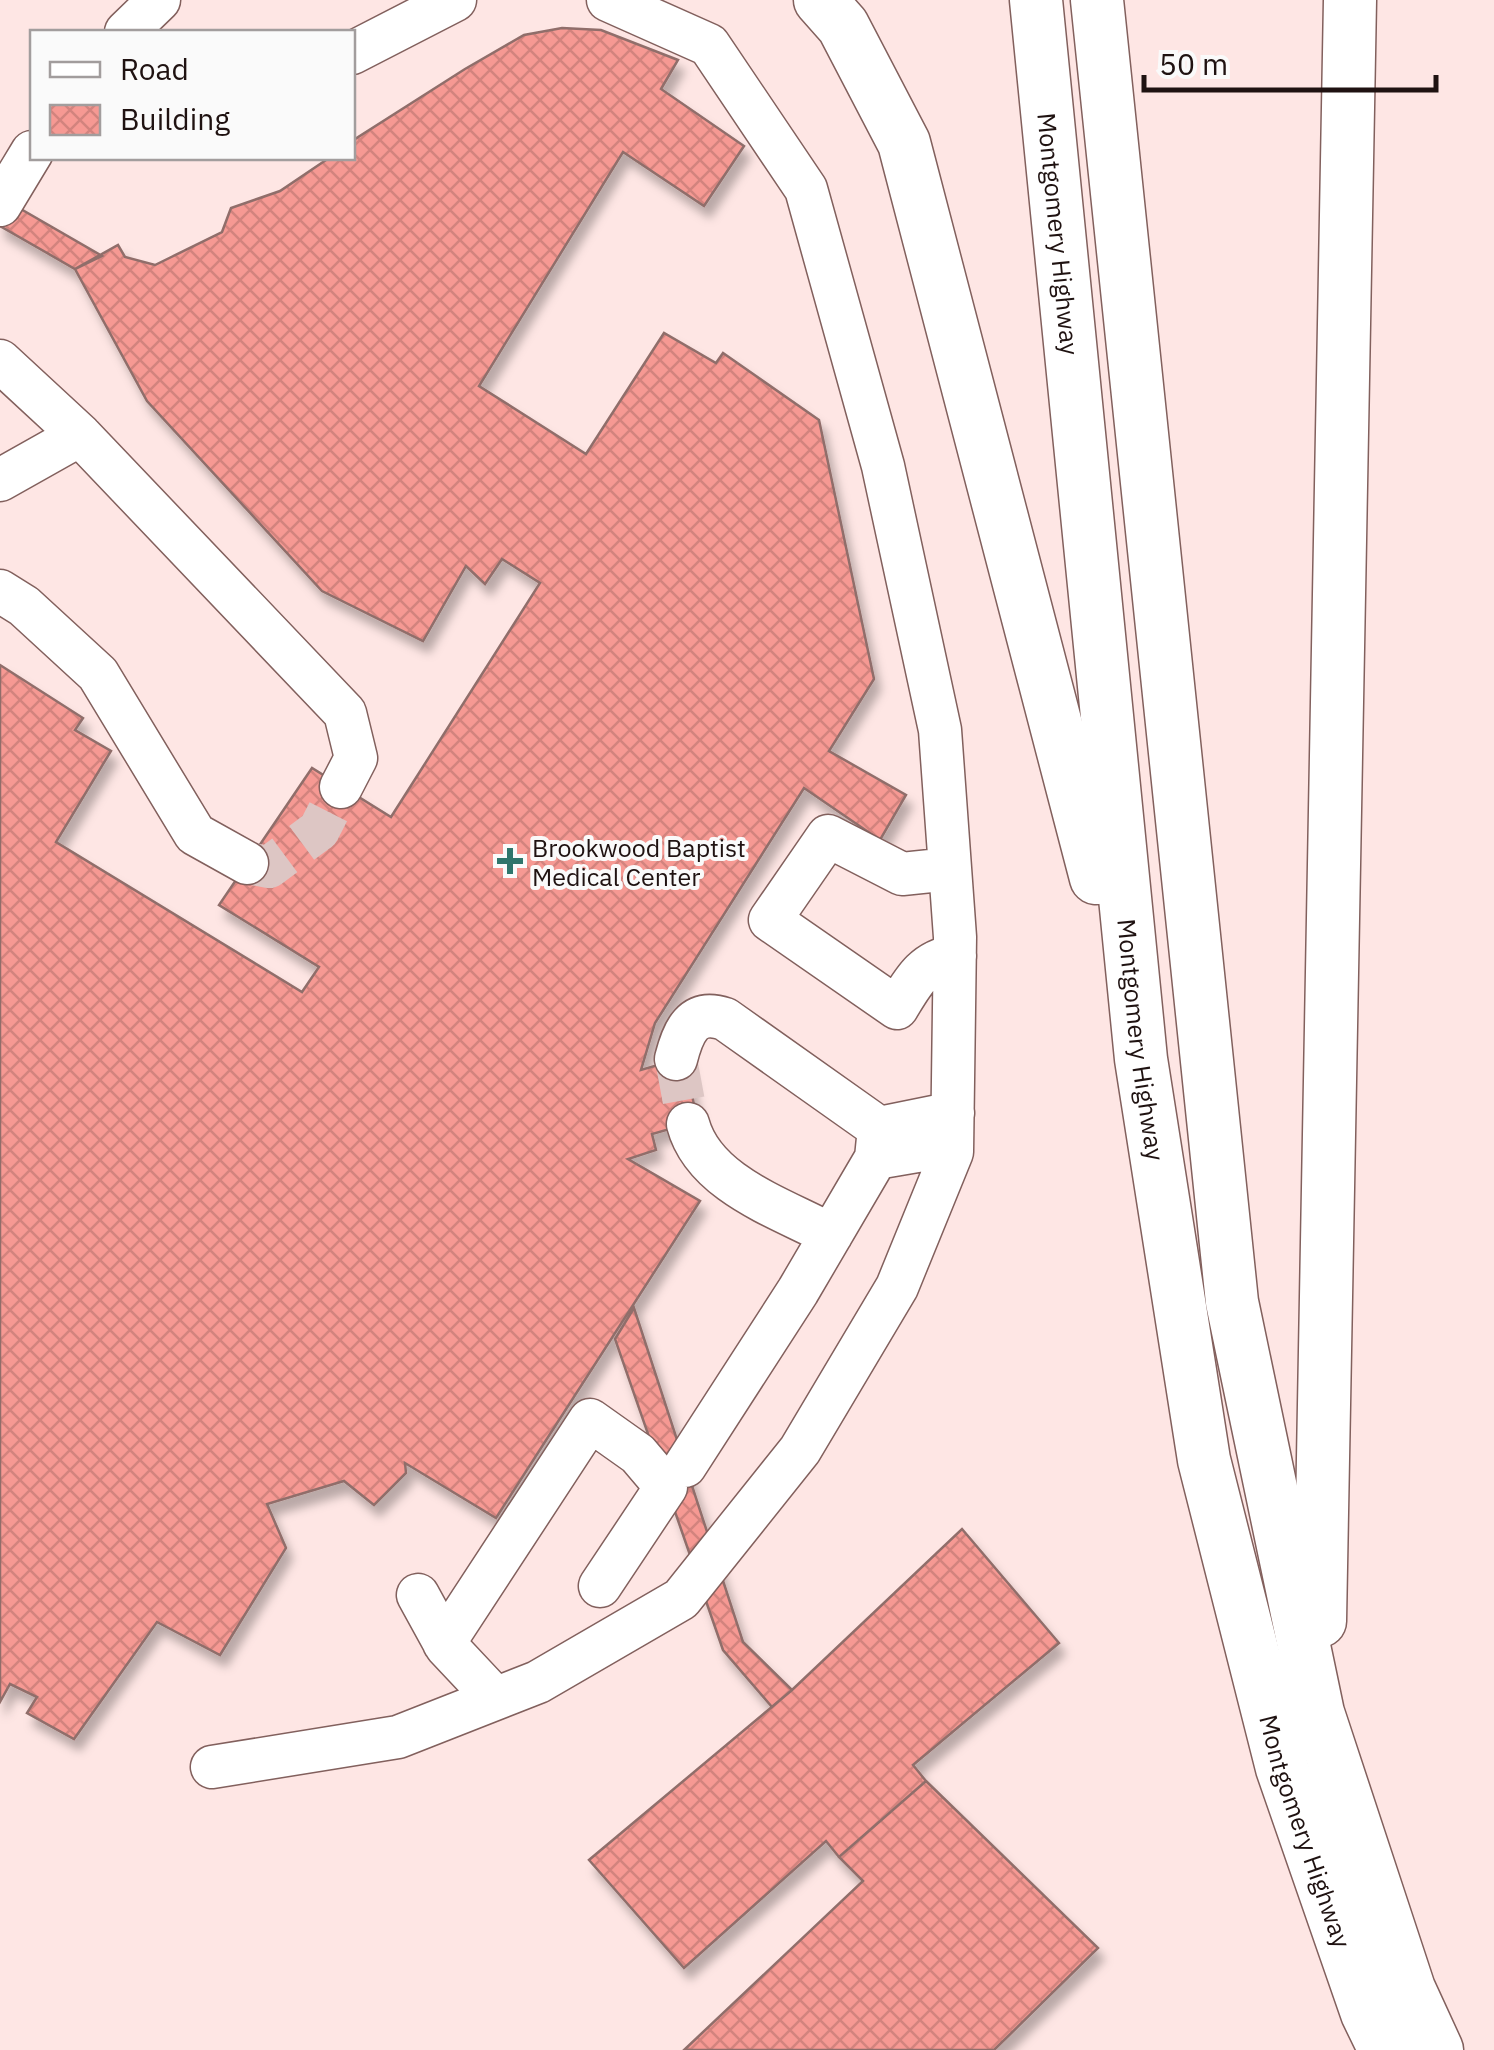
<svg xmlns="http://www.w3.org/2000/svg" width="1494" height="2050" font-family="'IBM Plex Sans',sans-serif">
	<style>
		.building { fill: url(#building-cross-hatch); stroke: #906e6b; stroke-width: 2.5; filter: url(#shadow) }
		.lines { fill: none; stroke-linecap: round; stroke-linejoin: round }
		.minor-tunnel { stroke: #ddc6c4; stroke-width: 42; stroke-dasharray: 42 21; stroke-linecap: butt }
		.minor-casing { stroke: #82605d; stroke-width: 45 }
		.major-casing { stroke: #82605d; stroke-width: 55 }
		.minor { stroke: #fff; stroke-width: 42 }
		.major { stroke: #fff; stroke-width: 52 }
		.poi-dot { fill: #2f756b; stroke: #fafafa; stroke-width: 4 }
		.labels { text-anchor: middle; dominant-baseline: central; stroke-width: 8; stroke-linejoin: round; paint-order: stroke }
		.street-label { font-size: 25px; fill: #1f1211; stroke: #fafafa }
		.poi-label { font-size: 25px; fill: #1f1211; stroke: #fafafa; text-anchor: start }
	</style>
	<defs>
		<pattern id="building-cross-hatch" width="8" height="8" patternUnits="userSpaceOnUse" patternTransform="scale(2.5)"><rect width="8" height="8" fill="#f69993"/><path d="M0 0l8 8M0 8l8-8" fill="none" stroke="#d2837e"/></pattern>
		<filter id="shadow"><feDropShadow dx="6" dy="11" stdDeviation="5" flood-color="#0004"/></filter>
	</defs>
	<rect width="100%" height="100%" fill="#fee6e4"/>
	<!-- building -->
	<path class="building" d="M562 28 601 30 678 60 661 89 744 146 704 206 623 152 479 386 586 454 664 333 716 363 723 353 819 420 874 679 829 751 906 795 880 840 804 788 655 1023 641 1070 685 1057 697 1121 652 1134 656 1150 628 1159 700 1201 496 1518 405 1463 406 1473 374 1505 344 1481 267 1504 286 1548 220 1655 157 1622 74 1739 27 1713 37 1697 10 1684 0 1702V665L83 718 75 730 111 751 56 842 302 992 319 967 219 905 312 768 391 817 540 583 502 559 485 584 466 566 423 641 322 591 147 401 75 269 118 245 125 257 155 265 222 232 231 208 280 191 329 158H352V141L465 69 524 35Z
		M0 197 102 256 75 269 0 226Z
		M634 1308 743 1642 792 1690 772 1707 723 1650 615 1339Z
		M962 1529 1059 1643 913 1765 926 1781 839 1857 826 1841 684 1968 589 1860 792 1690Z
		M926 1781 1098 1948 994 2050H684L863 1881 839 1857Z"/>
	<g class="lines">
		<!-- minor-tunnel -->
		<path class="minor-tunnel" d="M247 863 269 867 319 830 341 787
			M676 1059 688 1124"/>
		<defs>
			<path id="minor" d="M126 32 159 0
				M352 53 455 0
				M0 205 32 152
				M0 361 80 435 345 713 356 758 341 787
				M0 480 80 435
				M0 591 24 606 98 674 195 834 247 863
				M950 869 902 874 828 836 770 920 897 1008C913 982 923 961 955 956
				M676 1059C683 1032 692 1008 725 1019L879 1128
				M688 1124C704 1184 781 1208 831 1235
				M879 1128 953 1113
				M876 1158 952 1145
				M685 1466 798 1291 876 1158 879 1128
				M418 1595 446 1646 494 1697
				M444 1643 590 1420 638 1454 666 1487 600 1586
				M212 1767 398 1737 538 1682 681 1599 800 1450 897 1287 952 1152 955 937 940 730 883 466 806 189 709 45 608 0"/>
			<g id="major">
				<path d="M820 0 843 26 904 143 1096 878"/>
				<path id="s1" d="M1036 0 1141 1059 1204 1460 1282 1768 1367 2013 1385 2050"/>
				<path d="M1097 0 1232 1302 1318 1713 1409 1989 1437 2050"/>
				<path d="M1320 1621 1350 0"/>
			</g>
		</defs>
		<!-- minor casing -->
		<use href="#minor" class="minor-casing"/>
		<!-- major casing -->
		<use href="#major" class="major-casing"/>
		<!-- minor -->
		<use href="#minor" class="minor"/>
		<!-- major -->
		<use href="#major" class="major"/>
	</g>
	<!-- markers -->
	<path class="poi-dot" d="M505 846h10v10h10v10h-10v10h-10v-10h-10v-10h10z"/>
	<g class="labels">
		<!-- street labels -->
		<g class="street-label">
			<text stroke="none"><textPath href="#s1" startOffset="235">Montgomery Highway</textPath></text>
			<text stroke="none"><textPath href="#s1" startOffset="1045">Montgomery Highway</textPath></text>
			<text stroke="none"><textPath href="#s1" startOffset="1855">Montgomery Highway</textPath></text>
		</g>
		<!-- poi labels -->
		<g class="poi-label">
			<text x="532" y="847">Brookwood Baptist<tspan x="532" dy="29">Medical Center</tspan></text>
		</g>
	</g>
	<!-- legend -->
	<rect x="30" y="30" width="325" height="130" fill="#fafafa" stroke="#a29d9d" stroke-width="2.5"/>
	<rect x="50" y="62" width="50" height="15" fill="#ffffff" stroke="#a29d9d" stroke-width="2.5"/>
	<text x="120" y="80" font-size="30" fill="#1f1211">Road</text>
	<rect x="50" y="105" width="50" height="30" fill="url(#building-cross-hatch)" stroke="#a29d9d" stroke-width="2.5"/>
	<text x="120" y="130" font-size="30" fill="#1f1211">Building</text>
	<!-- scale -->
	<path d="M1144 75v15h292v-15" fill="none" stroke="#1f1211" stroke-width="5"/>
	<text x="1159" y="75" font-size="30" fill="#1f1211" stroke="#fafafa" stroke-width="8" paint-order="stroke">50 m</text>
</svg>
